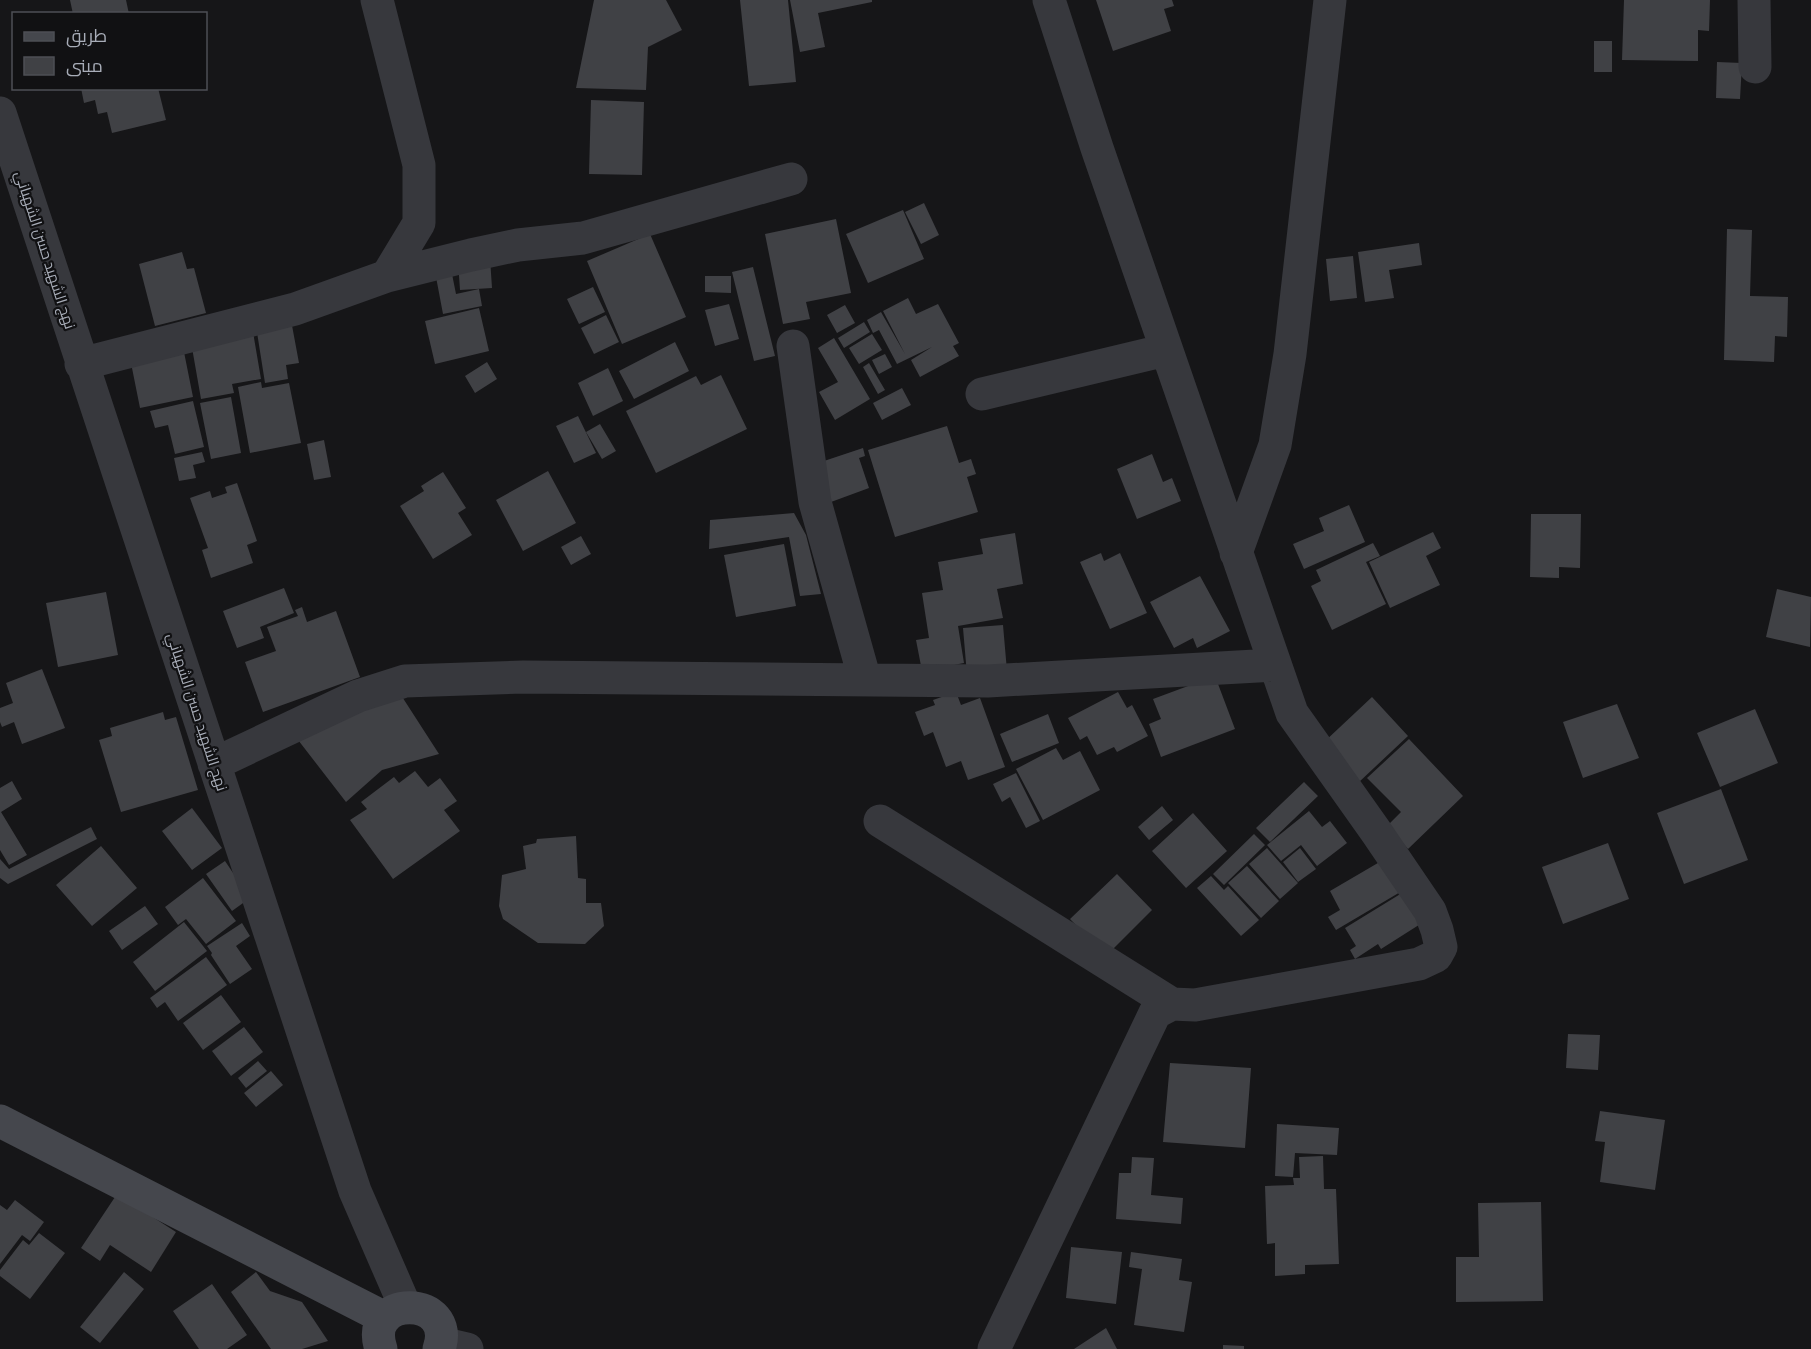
<svg xmlns="http://www.w3.org/2000/svg" width="1811" height="1349" font-family="Signika,Cairo,sans-serif">
	<style>
		.building { fill: #404145 }
		.lines { fill: none; stroke-linecap: round; stroke-linejoin: round }
		.street { stroke: #37383d; stroke-width: 33 }
		.secondary { stroke: #45474d; stroke-width: 33 }
		.labels { text-anchor: middle; dominant-baseline: central; stroke-width: 4.5; stroke-linejoin: round; paint-order: stroke }
		.street-label { font-size: 15px; fill: #a8adb8; stroke: #111113 }
	</style>
	<rect width="100%" height="100%" fill="#161618"/>
	<!-- building -->
	<path class="building" d="M70 0H126L129 14H73Z
		M594 0H666L682 30 648 47 646 90 576 88Z
		M740 0H788L796 82 749 86Z
		M790 0H872V2L818 13 825 47 800 52Z
		M1096 0H1172L1174 6 1164 9 1171 31 1113 51Z
		M1624 0H1710L1709 31 1698 30V61L1622 60Z
		M1594 41H1612V72H1594Z
		M1717 62 1742 63 1740 99 1716 98Z
		M81 88H158L166 120 112 133 107 112 98 114 95 100 84 103Z
		M591 100 644 102 642 175 589 174Z
		M924 203 939 235 921 244 905 212Z
		M903 210 924 259 868 283 846 234Z
		M836 219 851 293 806 302 810 319 783 324 765 234Z
		M1727 229 1752 230 1750 296 1788 297 1787 337 1775 336 1774 362 1724 360Z
		M650 234 686 317 622 344 587 261Z
		M1419 243 1422 265 1389 270 1394 298 1365 302 1358 252Z
		M182 252 187 269 194 268 206 313 155 326 139 264Z
		M1353 256 1357 298 1330 301 1326 259Z
		M490 258 492 288 460 290 458 261Z
		M753 267 775 356 754 361 732 272Z
		M452 274 456 294 479 289 482 306 443 314 436 277Z
		M705 276H731V293L705 292Z
		M593 287 605 312 579 324 567 299Z
		M908 298 916 314 938 304 959 343 953 346 959 356 920 377 911 360 932 347 897 364 879 330 873 333 867 320 881 312 905 354 883 311Z
		M729 304 739 339 715 346 705 310Z
		M845 305 855 323 837 333 827 315Z
		M479 308 489 351 435 364 425 321Z
		M606 315 619 342 594 354 581 328Z
		M291 320 299 363 286 365 288 379 265 383 256 326Z
		M864 322 870 332 844 348 838 338Z
		M253 332 261 379 232 384 234 393 201 399 191 342Z
		M872 334 882 350 859 364 849 348Z
		M834 338 870 399 835 420 819 392 838 382 818 348Z
		M675 342 689 371 634 399 619 371Z
		M184 352 193 397 140 408 131 363Z
		M885 354 892 367 879 374 872 360Z
		M487 362 497 379 475 393 465 376Z
		M869 363 885 390 878 394 863 367Z
		M608 368 623 401 593 416 578 383Z
		M721 375 747 429 656 473 626 411 696 376 701 385Z
		M261 382 262 388 289 383 301 443 250 453 238 387Z
		M902 388 911 405 882 420 873 403Z
		M231 397 241 453 211 459 200 403Z
		M193 401 204 447 175 454 168 425 155 428 150 411Z
		M578 416 596 453 574 463 556 426Z
		M600 424 616 451 602 459 586 432Z
		M947 426 959 463 971 459 976 474 967 477 978 512 895 537 868 450Z
		M324 440 331 477 314 480 307 444Z
		M863 448 865 456 859 458 869 488 831 502 818 463Z
		M202 452 205 462 193 465 196 478 179 481 174 458Z
		M1152 454 1163 482 1172 478 1181 501 1137 519 1117 469Z
		M548 471 576 523 523 551 496 500Z
		M443 472 466 508 458 513 472 535 433 559 400 506 424 491 421 486Z
		M237 483 257 541 247 545 253 563 211 578 202 550 208 548 190 498 210 491 212 498 227 493 225 487Z
		M1349 505 1365 542 1304 569 1293 544 1324 531 1319 518Z
		M794 513 806 535 821 594 800 596 789 537 709 549 710 520Z
		M1531 514H1581L1580 568 1559 567V578L1530 577Z
		M1433 532 1441 548 1426 556 1440 585 1390 608 1369 562Z
		M1015 533 1023 584 997 589 1003 618 958 626 964 663 922 671 916 640 929 638 922 593 943 590 938 562 983 554 980 539Z
		M581 536 591 554 571 565 561 547Z
		M1373 543 1380 556 1366 562 1386 604 1332 630 1311 586 1321 581 1316 570Z
		M784 544 796 606 736 617 724 555Z
		M1101 553 1104 561 1120 553 1147 613 1110 629 1080 562Z
		M1200 576 1230 631 1197 648 1193 638 1174 648 1150 602Z
		M284 588 294 613 260 627 264 638 237 648 223 611Z
		M1777 589 1811 597 1810 647 1766 637Z
		M106 592 118 655 58 667 46 603Z
		M302 607 307 622 336 611 360 677 263 712 245 662 276 651 267 627 298 616 295 610Z
		M1003 625 1007 671 967 675 963 628Z
		M42 669 65 728 22 744 14 722 2 727 0 722V708L13 703 6 683Z
		M1215 676 1235 729 1161 757 1149 724 1161 719 1153 699Z
		M399 692 439 754 382 770 346 802 295 736Z
		M956 692 961 705 980 698 1005 767 968 780 961 761 946 767 933 732 924 736 915 712 935 705 933 700Z
		M1118 692 1127 708 1132 705 1148 736 1117 752 1114 747 1097 755 1087 736 1080 740 1068 718Z
		M1372 697 1408 736 1358 783 1323 743Z
		M1617 704 1639 758 1583 778 1563 722Z
		M1755 709 1778 763 1720 787 1697 733Z
		M163 712 165 720 176 717 198 790 121 812 99 740 112 736 110 728Z
		M1048 714 1059 743 1012 762 1000 734Z
		M1409 739 1463 796 1408 849 1387 826 1401 812 1367 778Z
		M1056 748 1063 760 1080 751 1100 790 1043 820 1016 769Z
		M415 771 428 787 440 778 457 801 444 810 460 831 393 879 350 820 367 809 361 802 394 777 399 783Z
		M1016 773 1040 821 1026 828 1010 797 1002 802 993 784Z
		M12 781 22 799 1 812 27 855 9 865 0 850V788Z
		M1304 782 1318 796 1270 842 1256 828Z
		M1721 789 1748 860 1684 884 1657 813Z
		M1162 806 1173 820 1149 840 1138 827Z
		M192 808 222 848 192 870 162 831Z
		M1309 811 1322 827 1330 821 1347 843 1317 866 1301 845 1281 861 1267 845Z
		M1193 813 1227 851 1186 888 1152 851Z
		M91 827 97 839 8 884 0 878V859L9 869Z
		M1254 834 1265 845 1224 885 1213 874Z
		M576 836 578 878 586 879V903H601L604 926 585 944 538 943 503 919 499 906 502 875 526 869 523 846 536 843 537 839Z
		M1608 843 1629 899 1563 924 1542 867Z
		M101 846 137 888 92 926 56 885Z
		M1267 848 1298 883 1280 899 1249 864Z
		M1300 848 1316 869 1298 882 1283 862Z
		M1383 860 1402 891 1336 930 1328 917 1340 910 1330 891Z
		M225 861 250 898 232 911 206 874Z
		M1247 866 1279 901 1261 918 1228 883Z
		M1117 874 1152 910 1106 956 1070 919Z
		M1211 876 1224 890 1228 886 1259 920 1241 936 1197 888Z
		M203 878 236 921 206 944 186 919 178 925 165 907Z
		M1402 893 1422 923 1381 949 1378 944 1355 959 1350 950 1356 946 1345 928Z
		M145 906 158 924 122 950 109 931Z
		M184 922 207 951 155 991 133 962Z
		M242 923 250 936 236 946 252 969 230 984 211 955 212 953 207 946Z
		M206 957 227 985 178 1021 165 1002 157 1008 150 998Z
		M221 995 241 1022 203 1050 183 1023Z
		M244 1027 263 1052 231 1076 212 1051Z
		M1568 1034 1600 1035 1598 1070 1566 1068Z
		M258 1061 267 1071 246 1088 238 1078Z
		M1170 1063 1251 1068 1245 1148 1163 1142Z
		M271 1071 283 1085 256 1107 244 1093Z
		M1600 1111 1665 1120 1655 1190 1600 1182 1605 1142 1595 1141Z
		M1277 1124 1339 1128 1337 1155 1295 1153 1293 1177 1275 1176Z
		M1323 1156 1324 1189H1336L1339 1264 1305 1265V1274L1275 1276V1243L1267 1244 1265 1186 1294 1185 1293 1178H1300L1299 1157Z
		M1132 1157 1154 1158 1151 1195 1183 1198 1181 1224 1116 1219 1119 1173H1131Z
		M117 1194 176 1232 151 1272 110 1245 100 1261 81 1248Z
		M15 1200 44 1222 30 1241 22 1235 0 1264V1205L7 1210Z
		M1541 1202 1543 1301 1456 1302V1257H1479L1478 1203Z
		M39 1233 65 1253 30 1299 0 1276V1270L23 1240 29 1245Z
		M1071 1247 1122 1252 1116 1304 1066 1298Z
		M1131 1252 1182 1259 1179 1280 1192 1282 1184 1332 1134 1325 1142 1269 1129 1267Z
		M124 1272 144 1289 100 1343 80 1327Z
		M256 1272 270 1291 302 1302 328 1341 302 1349H271L231 1292Z
		M212 1284 247 1335 227 1349H199L173 1311Z
		M1106 1328 1117 1349H1074Z
		M1223 1345 1244 1346V1349H1223Z"/>
	<g class="lines">
		<!-- street -->
		<path class="street" d="M377 0 419 165V223L387 276
			M1754 0 1755 67
			M0 113 355 1191 405 1306
			M793 346 815 502 865 680
			M81 364 295 309 387 276 471 255 518 245 583 238 791 179
			M982 394 1166 350
			M1236 553 1275 445 1290 354 1330 0
			M214 764 358 696 405 681 523 677 988 681 1274 665
			M880 821 1172 1004
			M441 1343 467 1349
			M994 1349 1155 1013 1172 1004 1195 1005 1419 964 1436 956 1441 947 1437 930 1430 911 1377 833 1292 713 1097 148 1049 0"/>
		<!-- secondary -->
		<path class="secondary" d="M0 1121 385 1318
			M381 1349C362 1293 458 1295 439 1349"/>
	</g>
	<g class="labels">
		<!-- street labels -->
		<g class="street-label">
			<text transform="translate(45 250) rotate(72)">نهج الشهيد حسن الشهباني</text>
			<text transform="translate(197 712) rotate(72)">نهج الشهيد حسن الشهباني</text>
		</g>
	</g>
	<!-- legend -->
	<rect x="12" y="12" width="195" height="78" fill="#111113" stroke="#4d4f55" stroke-width="1.5"/>
	<rect x="24" y="32" width="30" height="9" fill="#45474d" stroke="#4d4f55" stroke-width="1.5"/>
	<text x="66" y="42" font-size="18" fill="#a8adb8">طريق</text>
	<rect x="24" y="57" width="30" height="18" fill="#404145" stroke="#4d4f55" stroke-width="1.5"/>
	<text x="66" y="72" font-size="18" fill="#a8adb8">مبنى</text>
</svg>
